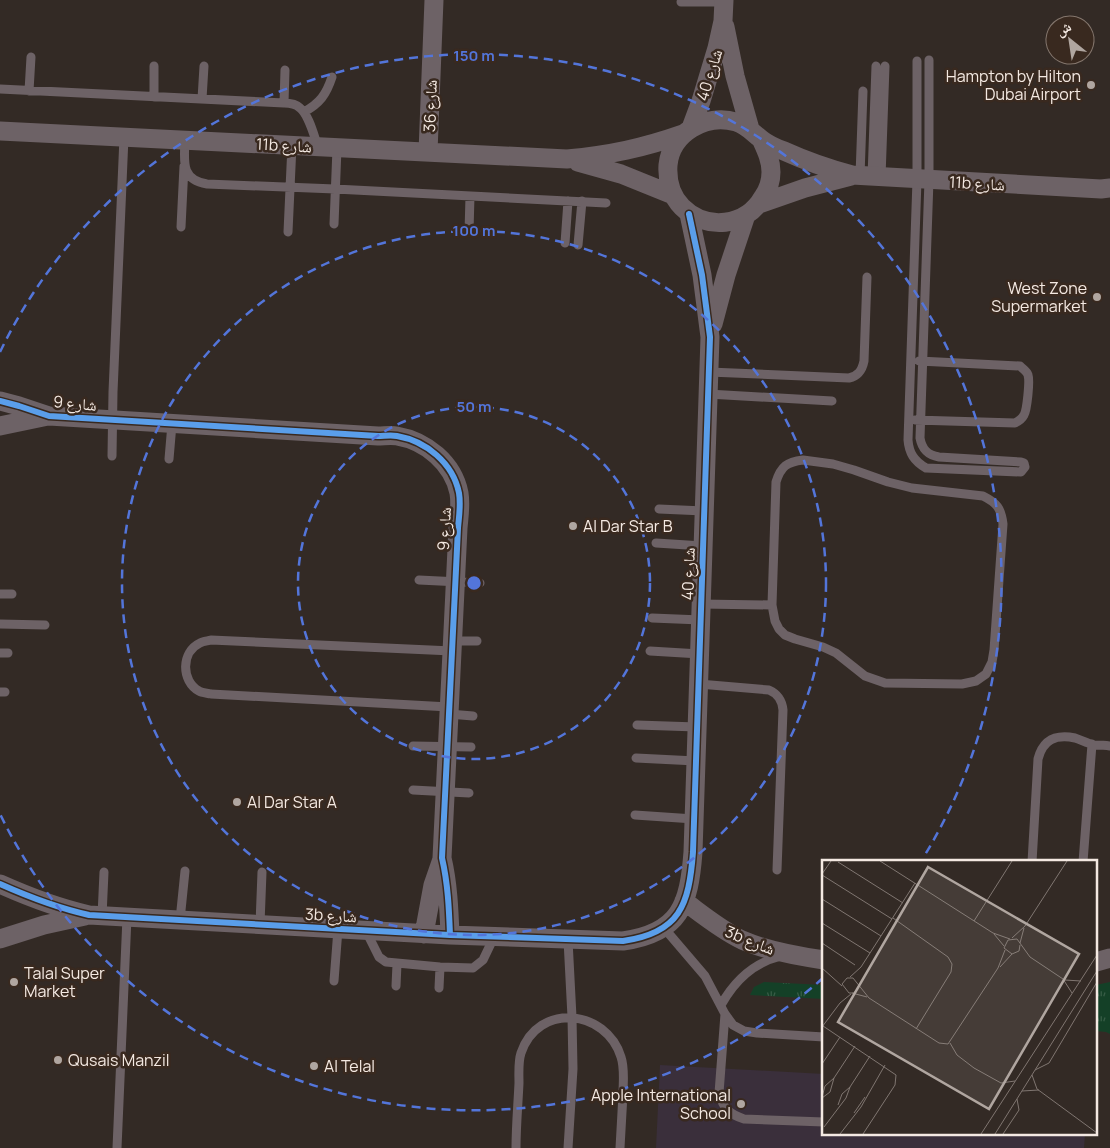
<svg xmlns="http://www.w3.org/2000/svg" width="1110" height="1148" font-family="Manrope,'Noto Naskh Arabic',sans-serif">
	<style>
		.education { fill: #3a2f3b }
		.grass { fill: url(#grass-tufts) }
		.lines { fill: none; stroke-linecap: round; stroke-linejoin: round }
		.service { stroke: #6d6266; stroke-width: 9 }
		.minor { stroke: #6d6266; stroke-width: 19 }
		.cycleway-casing { stroke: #39291f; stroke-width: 9 }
		.cycleway { stroke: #5a9eea; stroke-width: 6 }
		.ring { fill: none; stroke: #5375da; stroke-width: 2.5; stroke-dasharray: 9 6 }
		.poi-dot { fill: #b0a6a0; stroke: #39291f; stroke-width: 2 }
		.labels { text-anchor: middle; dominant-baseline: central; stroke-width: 5; stroke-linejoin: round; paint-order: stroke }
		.street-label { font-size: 16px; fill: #f4e9e2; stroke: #39291f }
		.poi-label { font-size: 16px; fill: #f4e9e2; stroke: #39291f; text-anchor: start }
		.inset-road { fill: none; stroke: #807671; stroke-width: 1 }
		.view { fill: #b0a6a0; fill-opacity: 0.15; stroke: #b0a6a0; stroke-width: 2.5 }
		.inset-edge { fill: none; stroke: #f4e9e2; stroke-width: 2.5 }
		.centre { fill: #5375da; stroke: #39291f; stroke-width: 2.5 }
		.ring-label { font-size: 15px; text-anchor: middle; font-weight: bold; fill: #5375da; stroke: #39291f; stroke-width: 5; stroke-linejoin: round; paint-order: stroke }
	</style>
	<defs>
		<pattern id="grass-tufts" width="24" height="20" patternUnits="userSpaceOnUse" patternTransform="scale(1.25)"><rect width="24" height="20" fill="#144027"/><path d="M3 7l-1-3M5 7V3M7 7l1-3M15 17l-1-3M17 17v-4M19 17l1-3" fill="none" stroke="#375c46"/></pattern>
	</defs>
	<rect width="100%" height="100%" fill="#332a25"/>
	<!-- education -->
	<path class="education" d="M660 1065 824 1074V1134H1085L1084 1148H656Z"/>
	<!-- grass -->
	<path class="grass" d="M764 982 824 985V999L750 995 754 987Z
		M1110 982V1034L1106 1032 1096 1031V985Z"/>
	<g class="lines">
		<!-- service -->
		<path class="service" d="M681 2H724
			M917 61V180L908 440C909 453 914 461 926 468L1021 472 1025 467 1024 463 1021 462 939 457C927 455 922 449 920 438L929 180V60
			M0 89 284 103C290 103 296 104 300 108 309 115 314 136 318 147
			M29 91 31 57
			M154 97V66
			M202 99 204 66
			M284 103 285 70
			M304 112C320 103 326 95 332 77
			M185 141C184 162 181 180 207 184L335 189 606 203
			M860 176 863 91
			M872 177 876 66
			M881 177 885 66
			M334 224 337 148
			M181 227 184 166
			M288 232 292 145
			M469 232 470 196
			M565 243 568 201
			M578 245 582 201
			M709 372 849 378C858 376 862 371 864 361L867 277
			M708 394 832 401
			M915 420 1015 423C1019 421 1022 419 1024 415 1027 410 1030 381 1028 375 1027 371 1023 369 1020 366L919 361
			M112 456 113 392 124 137
			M169 459 172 424
			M803 460 833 464 854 470 888 482 912 488 983 496C997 503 1001 508 1003 524L994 650 992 662 986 674 976 681 962 684 885 683 865 676 836 653 823 647 795 639 785 635 779 629 775 621 772 605 776 482C781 466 787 462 803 460Z
			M659 509 704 511
			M656 543 703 546
			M419 580 480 583
			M0 594H12
			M701 604 772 605
			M652 618 701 620
			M0 624 45 625
			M452 641H477
			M650 651 700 654
			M0 653H8
			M699 684 769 690C778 694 782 700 783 710L777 870
			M0 692H5
			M449 707 211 694C207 693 202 693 199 691 181 681 181 652 200 643 203 641 208 641 211 640L452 651
			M449 714 473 716
			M637 725 697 727
			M413 746 471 747
			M636 758 696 761
			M413 790 469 793
			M635 815 694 819
			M1032 862 1038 759C1043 740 1055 734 1075 738 1081 740 1087 743 1094 745 1099 745 1105 745 1110 746
			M1083 862 1092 744
			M102 916 104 872
			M180 920 185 871
			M260 924 262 872
			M664 928 705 976 725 1014 733 1025 744 1031 757 1033 824 1037
			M366 931 379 957 386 962 440 967 473 968 483 960 494 937
			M568 940 572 1017 573 1069 568 1148
			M334 981 338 929
			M396 986 397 964
			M439 988 440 967
			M721 1005C735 980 753 963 781 956
			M725 1014 719 1093C723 1108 729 1114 744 1119L824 1122
			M117 1148 127 917
			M516 1148C516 1126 518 1105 519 1083 519 1074 518 1062 521 1053 538 1002 606 1009 621 1057 625 1069 623 1082 623 1094 622 1112 621 1130 620 1148"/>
		<!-- minor -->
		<path class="minor" d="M725 27 735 76 750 129
			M691 128 701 101 717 48 723 21 724 0
			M0 131 567 159C610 155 643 148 683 134
			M761 139C766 150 771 160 771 172 771 181 768 190 763 197 746 227 706 231 682 207 671 196 667 180 668 165 671 133 706 113 736 122 746 125 752 132 761 139 767 144 776 148 784 151 806 161 829 169 852 175L1101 189 1110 188
			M428 152 434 0
			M578 162 621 174 673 195
			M759 204 805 188 851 176
			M713 324 726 275 746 215
			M0 401 19 406 49 416 378 436C384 436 391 435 397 436 426 441 453 463 459 493 461 505 459 516 458 528L442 858C448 884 449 909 450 935
			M0 426 48 416
			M0 884C29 897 58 908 89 915L450 935 623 941C680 933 689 905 693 852L710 337 702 275 689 214
			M684 901C703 915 721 930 742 940 767 951 796 956 824 960
			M424 934 433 885 442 859
			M0 939 44 925 85 916
			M1096 962 1110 958"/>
		<defs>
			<path id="cycleway" d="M0 401 19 406 49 416 378 436C384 436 391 435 397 436 426 441 453 463 459 493 461 505 459 516 458 528L442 858C448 884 449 909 450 935
				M0 884C29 897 58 908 89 915L450 935 623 941C680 933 689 905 693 852L710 337 702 275 689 214"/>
		</defs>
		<!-- cycleway casing -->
		<use href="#cycleway" class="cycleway-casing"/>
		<!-- cycleway -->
		<use href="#cycleway" class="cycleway"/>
	</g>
	<!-- distance rings -->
	<g class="ring">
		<circle cx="474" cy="583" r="176"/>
		<circle cx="474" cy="583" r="352"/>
		<path d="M823 978A527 527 0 0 1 0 814M0 352A527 527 0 1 1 923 858"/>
	</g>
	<!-- markers -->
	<g class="poi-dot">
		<circle cx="1091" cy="85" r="5"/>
		<circle cx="1097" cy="297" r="5"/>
		<circle cx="573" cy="526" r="5"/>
		<circle cx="237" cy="802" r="5"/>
		<circle cx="14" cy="982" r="5"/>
		<circle cx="58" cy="1060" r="5"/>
		<circle cx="314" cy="1066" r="5"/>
		<circle cx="741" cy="1104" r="5"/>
	</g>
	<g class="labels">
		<!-- street labels -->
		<g class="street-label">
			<text transform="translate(709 75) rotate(-73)">شارع 40</text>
			<text transform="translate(430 106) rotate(-88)">شارع 36</text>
			<text transform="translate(284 145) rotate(3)">11b شارع</text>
			<text transform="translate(977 183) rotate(3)">11b شارع</text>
			<text transform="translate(75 403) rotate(5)">شارع 9</text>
			<text transform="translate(444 529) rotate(-87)">شارع 9</text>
			<text transform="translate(688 574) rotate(-88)">شارع 40</text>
			<text transform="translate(331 915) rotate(3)">3b شارع</text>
			<text transform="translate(750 940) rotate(22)">3b شارع</text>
		</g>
		<!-- poi labels -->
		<g class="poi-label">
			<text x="1081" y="76" text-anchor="end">Hampton by Hilton<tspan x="1081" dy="18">Dubai Airport</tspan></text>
			<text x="1087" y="288" text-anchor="end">West Zone<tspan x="1087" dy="18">Supermarket</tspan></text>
			<text x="583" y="526">Al Dar Star B</text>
			<text x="247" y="802">Al Dar Star A</text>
			<text x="24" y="973">Talal Super<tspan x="24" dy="18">Market</tspan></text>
			<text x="68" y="1060">Qusais Manzil</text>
			<text x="324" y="1066">Al Telal</text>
			<text x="731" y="1095" text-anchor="end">Apple International<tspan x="731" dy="18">School</tspan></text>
		</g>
	</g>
	<!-- overview -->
	<g transform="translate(822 860)">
		<rect width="275" height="275" fill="#332a25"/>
		<path class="inset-road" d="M58 1 171 73 188 79M16 2 81 43M0 14 9 1M0 15 70 59M0 39 59 76M71 58 126 97 130 104 129 112 94 169M152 61 190 1M0 63 48 93M172 74 182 86M190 78 203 66 245 1M0 83 33 105M198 83 202 68M198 85 197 91 190 94 182 88 186 80 195 79 208 97 241 119 250 133M178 107 190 94M0 108 20 126M28 117 39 107 93 23M243 120 259 121M37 126 32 133H27L20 124 25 118H31L47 138 117 183 126 184 176 108 183 90M30 133 45 137M1 166 74 215 73 225 41 274M0 167 18 143 29 134M128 183 135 195 152 208 179 223 193 221M0 204 18 177M213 210 227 203 275 122M210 215 215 229 275 273M200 231 217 230M0 237 3 226 12 218M0 238 8 232 12 218 33 186M16 245 20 234 28 227M32 253 43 237M2 267 24 238 28 227 48 196M18 274 39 247 63 205M159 274 275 95M173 274 275 111M181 274 197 250 195 239"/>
		<path class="view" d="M106 7 257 94 167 249 16 162Z"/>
		<rect width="275" height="275" class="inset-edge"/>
	</g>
	<circle cx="474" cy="583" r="8" class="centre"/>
	<g class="ring-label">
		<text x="474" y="61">150 m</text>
		<text x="474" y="236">100 m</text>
		<text x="474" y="412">50 m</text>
	</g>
	<!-- north arrow -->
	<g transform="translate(1070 40) rotate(330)"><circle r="24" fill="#39291f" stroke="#84766d"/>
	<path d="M0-4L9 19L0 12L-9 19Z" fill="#b0a6a0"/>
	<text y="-8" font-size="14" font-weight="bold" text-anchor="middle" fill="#f4e9e2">ش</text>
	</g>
</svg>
